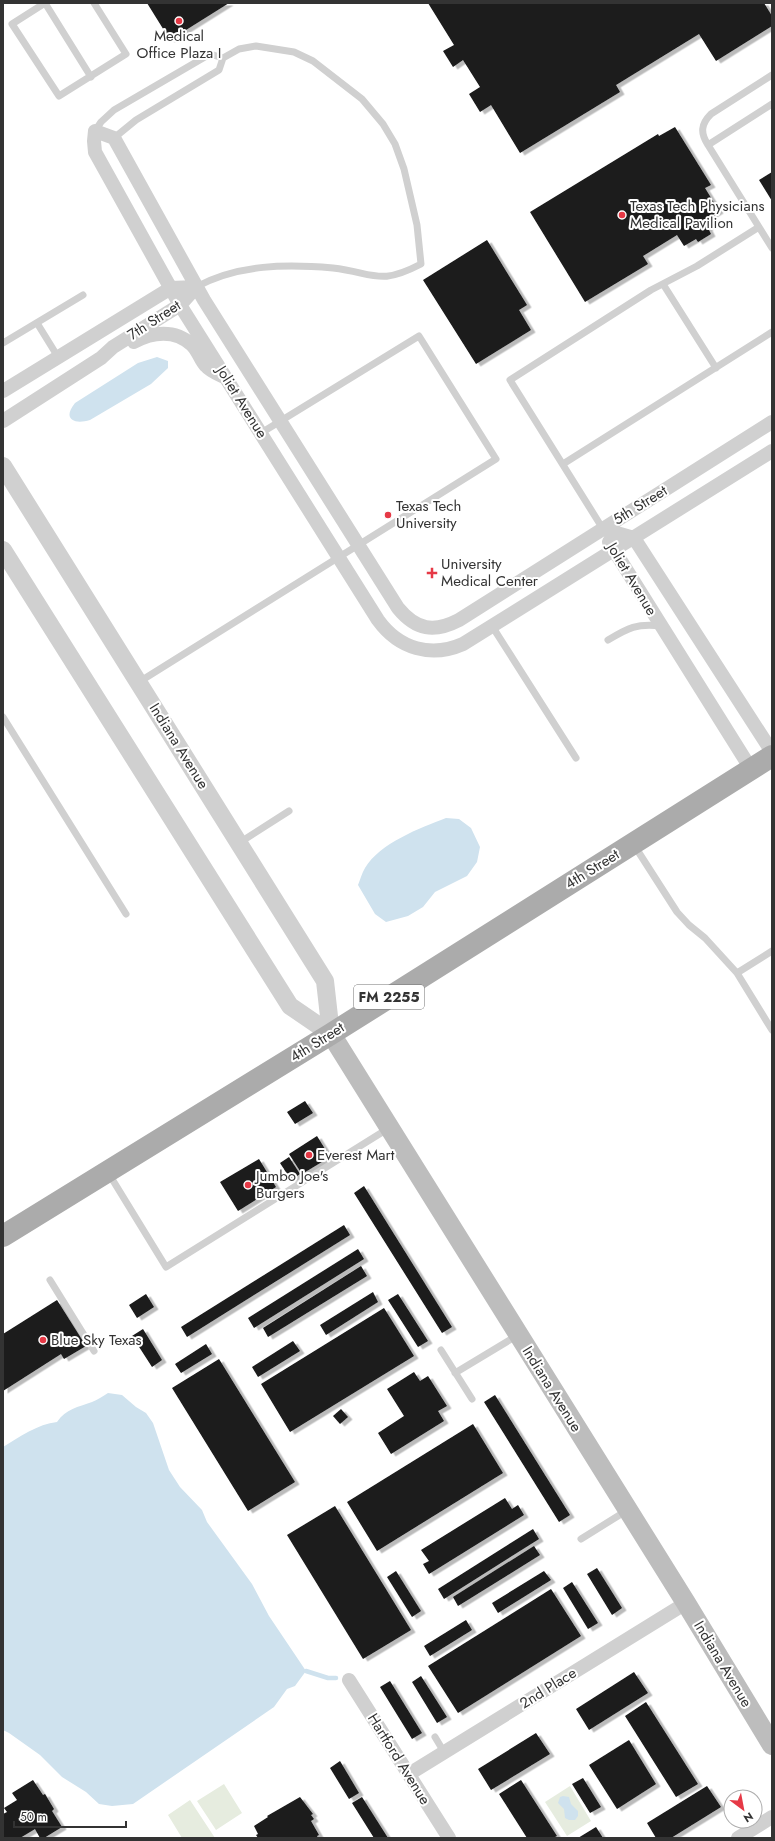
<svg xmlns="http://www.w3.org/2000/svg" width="775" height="1841" font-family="Jost,sans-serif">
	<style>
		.park { fill: #e6ecdf }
		.water { fill: #cfe2ee }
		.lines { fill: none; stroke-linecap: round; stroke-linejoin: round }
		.stream { stroke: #cfe2ee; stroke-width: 4.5 }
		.building { fill: #1a1a1a; filter: url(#shadow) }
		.service { stroke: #d0d0d0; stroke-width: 7 }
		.minor { stroke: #d0d0d0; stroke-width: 14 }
		.tertiary { stroke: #d0d0d0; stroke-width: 18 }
		.secondary { stroke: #bdbdbd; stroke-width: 20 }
		.primary { stroke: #ababab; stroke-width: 22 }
		.poi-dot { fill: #e63946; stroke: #fff; stroke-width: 1.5 }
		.labels { text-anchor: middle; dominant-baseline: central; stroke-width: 4; stroke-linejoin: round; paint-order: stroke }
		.shield { fill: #fff; stroke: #707070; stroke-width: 1 }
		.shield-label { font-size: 14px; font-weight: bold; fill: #333 }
		.poi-label { font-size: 15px; fill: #333; stroke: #fff; text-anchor: start }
		.street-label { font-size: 15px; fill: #333; stroke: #fff }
	</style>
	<defs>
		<filter id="shadow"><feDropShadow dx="4.5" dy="2.5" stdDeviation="0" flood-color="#0004"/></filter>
	</defs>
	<rect width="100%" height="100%" fill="#fff"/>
	<!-- park -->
	<path class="park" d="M224 1784 242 1813 216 1830 197 1801Z
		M570 1786 591 1821 567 1836 545 1802Z
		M190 1800 215 1838H182L168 1815Z"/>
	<!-- water -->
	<path class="water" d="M157 357 168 361V368L151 384 90 420C74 425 62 419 75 403L138 363Z
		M446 818 459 819 471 828 480 847 477 862 467 876 435 892 423 907 408 916 386 922 375 914 358 885C360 880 362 873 365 868 380 843 420 828 446 818Z
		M108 1393 122 1395 136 1407 146 1413 153 1423 169 1470 180 1487 202 1510 207 1522 252 1584 269 1616 306 1671 295 1686 287 1689 274 1707 133 1804 112 1806 99 1804 86 1792 62 1777 40 1755 9 1733 3 1730V1447C19 1437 38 1424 57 1422 66 1409 78 1407 92 1402 97 1400 103 1396 108 1393Z
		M563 1796 569 1797 571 1804 578 1811V1816L575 1820H569L565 1818 564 1809 558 1803 560 1797Z"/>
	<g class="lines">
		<!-- stream -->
		<path class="stream" d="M306 1671 328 1678H336"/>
	</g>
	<!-- building -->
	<path class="building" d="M147 3H229L170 40Z
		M428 3H764L772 16V26L716 61 699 34 616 85 620 92 520 153 491 105 480 112 469 94 480 87 463 60 453 67 443 51 454 45Z
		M675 127 711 185 705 188 719 211 706 219 710 226 708 228 711 234 698 242 696 239 684 246 677 235 643 256 648 264 585 302 530 212 658 134 659 136Z
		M772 172V201L759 180Z
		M487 240 527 305 519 310 531 330 476 364 423 280Z
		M305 1101 313 1113 295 1124 287 1112Z
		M317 1136 330 1157 302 1174 289 1154Z
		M289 1157 300 1174 291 1180 280 1163Z
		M259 1159 276 1187 238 1211 220 1182Z
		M364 1186 452 1327 442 1333 354 1193Z
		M344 1225 350 1235 187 1337 181 1327Z
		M358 1249 364 1259 254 1328 248 1318Z
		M361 1266 367 1276 268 1337 263 1328Z
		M373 1292 378 1302 326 1335 320 1325Z
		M146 1294 154 1307 137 1318 129 1305Z
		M398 1294 428 1341 418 1347 388 1300Z
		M57 1300 86 1346 64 1359 61 1354 3 1391V1334Z
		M384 1308 414 1356 290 1432 261 1384Z
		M143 1329 162 1360 152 1367 132 1336Z
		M293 1341 300 1351 258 1377 252 1367Z
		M206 1344 212 1354 181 1373 175 1364Z
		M219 1359 295 1482 248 1511 172 1388Z
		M414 1372 420 1381 428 1376 447 1406 438 1411 444 1421 391 1454 378 1433 404 1416 387 1389Z
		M495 1395 570 1515 559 1522 484 1402Z
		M341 1409 348 1417 340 1424 333 1416Z
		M473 1424 503 1473 377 1551 347 1502Z
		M505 1498 512 1509 518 1505 524 1515 429 1574 423 1564 429 1561 421 1550Z
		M335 1506 411 1630 363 1659 287 1535Z
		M533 1529 539 1539 444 1599 438 1589Z
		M534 1546 540 1555 458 1606 453 1597Z
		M597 1568 622 1608 612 1615 587 1574Z
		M396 1571 421 1611 412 1617 387 1577Z
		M544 1571 551 1580 498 1613 492 1603Z
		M572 1582 598 1623 588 1629 563 1588Z
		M551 1589 581 1636 458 1713 428 1666Z
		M466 1620 472 1630 430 1656 424 1646Z
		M634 1672 648 1693 589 1730 576 1709Z
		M421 1676 447 1717 437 1723 412 1682Z
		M390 1681 422 1733 412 1739 380 1687Z
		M646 1702 698 1784 676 1797 625 1716Z
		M536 1733 550 1754 491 1790 478 1769Z
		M629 1740 656 1784 617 1809 589 1765Z
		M340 1761 359 1793 349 1799 330 1768Z
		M583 1778 601 1807 590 1813 572 1784Z
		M33 1780 43 1795 45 1794 54 1809 52 1811 62 1827 44 1838H40L35 1829 20 1838H3V1814L7 1812 4 1808 17 1800 12 1793Z
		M521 1780 557 1836 553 1838H527L499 1794Z
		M707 1786 721 1807 671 1838H656L647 1823Z
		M300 1797 313 1814 311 1815 314 1819 311 1821 319 1835 317 1836 318 1838H258L256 1835 258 1834 254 1826 268 1817 267 1816Z
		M362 1797 388 1838H374L352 1803Z
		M596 1827 603 1838H578Z"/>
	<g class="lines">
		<!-- service -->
		<path class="service" d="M45 3 12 24 59 96 126 54 94 3
			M45 3 91 77
			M772 104 708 145 772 248
			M95 131 101 122 114 110 210 54 223 58
			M114 138 136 120 219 70 223 58 239 49 256 46 294 52 313 61 362 99 383 124 395 144 404 169 417 225 421 264C379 286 375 273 333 268 287 264 238 264 196 287
			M708 145C700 133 701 124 711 114L772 75
			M663 284 716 368
			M37 323 58 357
			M3 343 83 295
			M563 464 772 332
			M603 529 510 380 651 290 697 266 759 227
			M492 626 576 758
			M608 640C628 628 637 623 661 626
			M139 682 496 459 419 336 261 433
			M3 717 126 914
			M239 843 289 811
			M634 845 677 912 689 925 705 938 737 973 772 1030
			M737 973 772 951
			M109 1174 166 1267 389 1128
			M50 1280 94 1351
			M441 1350 472 1399
			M455 1373 518 1335
			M581 1539 626 1511
			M435 1737 444 1752"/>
		<!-- minor -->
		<path class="minor" d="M134 342C152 332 175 329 192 345 198 350 200 360 206 366 210 371 218 374 224 377
			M3 391 171 288 196 287
			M3 421 101 358 113 347 180 305 196 287
			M772 422 459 620C434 633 416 630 398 608L204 300 114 138 95 131 94 141 95 152 180 305 378 620C399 649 431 658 463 644L772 451
			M603 529 634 538 772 752
			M609 542 751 769
			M349 1680 449 1838
			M409 1774 686 1603
			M738 1838 772 1817"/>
		<!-- tertiary -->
		<path class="tertiary" d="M3 466 325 981 331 1034
			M3 550 290 1006 331 1034"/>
		<!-- secondary -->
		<path class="secondary" d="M331 1034 686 1603 772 1745"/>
		<!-- primary -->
		<path class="primary" d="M3 1236 331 1034 772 756"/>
	</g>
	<!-- markers -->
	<g class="poi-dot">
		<circle cx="179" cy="21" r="4"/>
		<circle cx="622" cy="215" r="4"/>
		<circle cx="388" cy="515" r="4"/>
		<path d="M430 567h4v4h4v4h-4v4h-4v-4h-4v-4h4z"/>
		<circle cx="309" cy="1155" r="4"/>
		<circle cx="248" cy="1185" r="4"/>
		<circle cx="43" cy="1340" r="4"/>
	</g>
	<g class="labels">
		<!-- shield labels -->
		<rect class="shield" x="354" y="985" width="70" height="24" rx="3"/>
		<g class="shield-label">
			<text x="389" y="997">FM 2255</text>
		</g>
		<!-- poi labels -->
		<g class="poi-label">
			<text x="179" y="36" text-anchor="middle">Medical<tspan x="179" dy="17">Office Plaza I</tspan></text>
			<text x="630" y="206">Texas Tech Physicians<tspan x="630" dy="17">Medical Pavilion</tspan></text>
			<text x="396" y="506">Texas Tech<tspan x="396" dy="17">University</tspan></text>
			<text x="441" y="564">University<tspan x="441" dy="17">Medical Center</tspan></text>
			<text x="317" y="1155">Everest Mart</text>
			<text x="256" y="1176">Jumbo Joe's<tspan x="256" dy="17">Burgers</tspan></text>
			<text x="51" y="1340">Blue Sky Texas</text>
		</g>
		<!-- street labels -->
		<g class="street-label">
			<text transform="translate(154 320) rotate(-33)">7th Street</text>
			<text transform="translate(242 402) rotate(58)">Joliet Avenue</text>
			<text transform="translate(640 505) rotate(-32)">5th Street</text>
			<text transform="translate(632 579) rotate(59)">Joliet Avenue</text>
			<text transform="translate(179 746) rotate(58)">Indiana Avenue</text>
			<text transform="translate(592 869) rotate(-32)">4th Street</text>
			<text transform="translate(317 1042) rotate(-32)">4th Street</text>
			<text transform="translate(552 1389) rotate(58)">Indiana Avenue</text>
			<text transform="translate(723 1664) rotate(59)">Indiana Avenue</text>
			<text transform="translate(548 1688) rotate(-32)">2nd Place</text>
			<text transform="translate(399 1759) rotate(58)">Hartford Avenue</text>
		</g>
	</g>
	<!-- border -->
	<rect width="775" height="1841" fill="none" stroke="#333333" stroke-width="8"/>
	<!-- north arrow -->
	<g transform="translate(743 1809) rotate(148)"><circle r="19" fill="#ffffff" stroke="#adadad"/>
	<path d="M0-3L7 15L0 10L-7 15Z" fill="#e63946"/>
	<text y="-6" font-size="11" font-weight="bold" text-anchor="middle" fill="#333333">N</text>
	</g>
	<!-- scale -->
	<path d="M14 1821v6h112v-6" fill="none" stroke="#333333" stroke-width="2"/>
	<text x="20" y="1821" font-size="12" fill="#333333" stroke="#ffffff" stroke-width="3" paint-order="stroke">50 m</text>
</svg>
